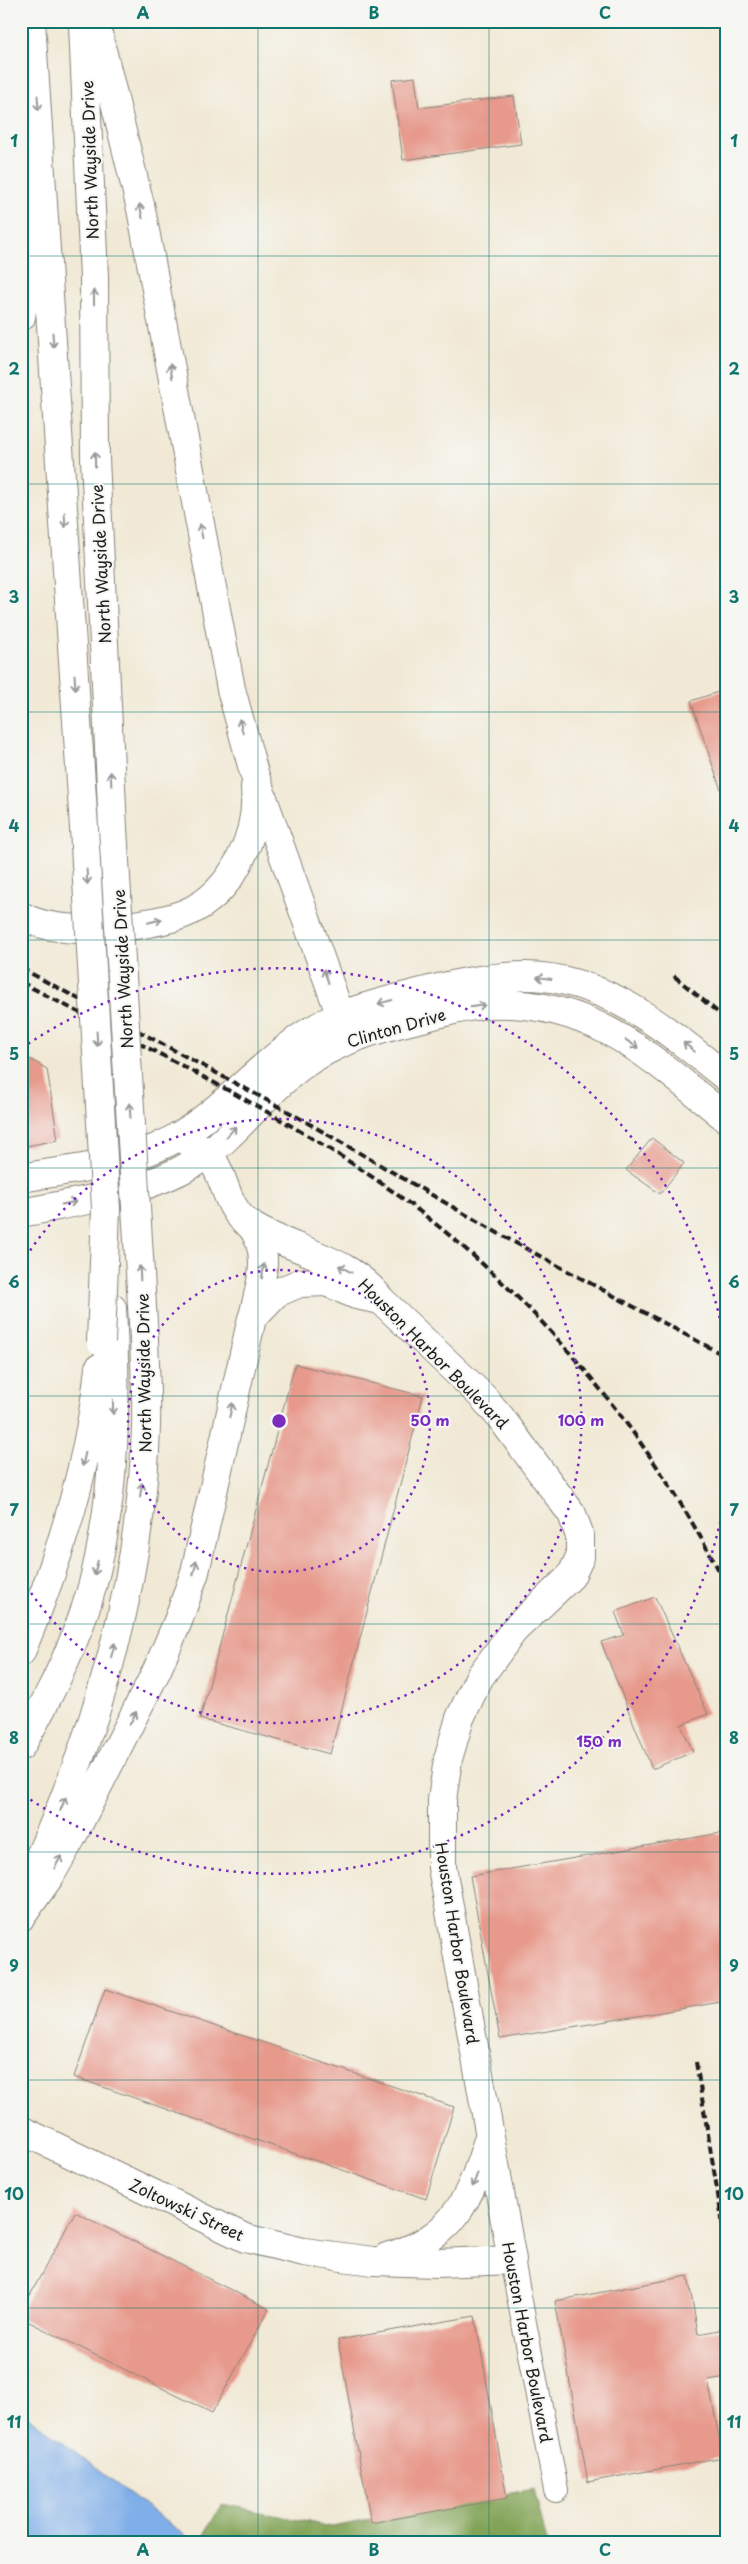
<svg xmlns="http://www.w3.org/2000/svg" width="748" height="2564" font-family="'Playpen Sans',sans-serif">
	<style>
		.forest { fill: #83a459; stroke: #50603a }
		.water { fill: #7faee9; stroke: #4e6582 }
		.building { fill: #e7998b }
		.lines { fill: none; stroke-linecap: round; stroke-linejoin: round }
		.minor-casing { stroke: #868278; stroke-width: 26 }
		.tertiary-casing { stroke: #868278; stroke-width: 30 }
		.secondary-casing { stroke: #868278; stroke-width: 30 }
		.primary-casing { stroke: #868278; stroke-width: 30 }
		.minor { stroke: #fff; stroke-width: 24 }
		.tertiary { stroke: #fff; stroke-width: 28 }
		.secondary { stroke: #fff; stroke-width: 28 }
		.primary { stroke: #fff; stroke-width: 28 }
		.rail { stroke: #1c1c1c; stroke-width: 4; stroke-dasharray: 8 4; stroke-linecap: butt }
		.primary-bridge-casing { stroke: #868278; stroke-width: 30; stroke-linecap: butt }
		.primary-bridge { stroke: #fff; stroke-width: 28 }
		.oneway { stroke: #999 }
		.grid { fill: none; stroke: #0f766e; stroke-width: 1; stroke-opacity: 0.55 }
		.ring { fill: none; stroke: #7b2cbf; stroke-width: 2.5; stroke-dasharray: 2.5 5 }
		.labels { text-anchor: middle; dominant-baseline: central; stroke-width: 4; stroke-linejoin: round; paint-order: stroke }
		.street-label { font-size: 16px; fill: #1c1c1c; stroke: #f6f6f2 }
		.centre { fill: #7b2cbf; stroke: #f6f6f2; stroke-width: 2.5 }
		.ring-label { font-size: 15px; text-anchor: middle; font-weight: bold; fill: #7b2cbf; stroke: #f6f6f2; stroke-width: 4; stroke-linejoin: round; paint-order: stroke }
		.neatline { fill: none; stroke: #0f766e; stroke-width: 2 }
		.grid-label { font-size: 16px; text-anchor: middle; font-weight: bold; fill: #0f766e }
	</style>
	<rect width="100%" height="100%" fill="#f6f6f2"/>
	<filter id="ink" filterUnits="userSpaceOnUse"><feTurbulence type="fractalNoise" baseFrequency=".02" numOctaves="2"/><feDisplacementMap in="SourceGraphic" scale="10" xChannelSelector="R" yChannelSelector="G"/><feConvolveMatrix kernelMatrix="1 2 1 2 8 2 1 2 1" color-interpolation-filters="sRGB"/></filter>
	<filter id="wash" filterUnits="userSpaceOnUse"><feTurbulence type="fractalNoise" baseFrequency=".0096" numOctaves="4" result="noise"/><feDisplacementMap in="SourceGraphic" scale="20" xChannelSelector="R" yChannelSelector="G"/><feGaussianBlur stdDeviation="1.12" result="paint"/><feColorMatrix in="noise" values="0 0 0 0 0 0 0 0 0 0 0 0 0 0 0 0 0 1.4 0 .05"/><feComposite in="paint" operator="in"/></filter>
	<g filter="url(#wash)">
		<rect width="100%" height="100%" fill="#f1e9d5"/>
		<!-- forest -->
		<path class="forest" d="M534 2489 547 2543H199L222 2504 332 2527Z"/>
		<!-- water -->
		<path class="water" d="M21 2411 195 2543H21Z"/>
		<g id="blocks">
			<!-- building -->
			<path class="building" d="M415 77 419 108 514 96 521 144 403 160 392 80Z
				M727 689V798L724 799 691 701Z
				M21 1054 47 1069 58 1140 21 1147Z
				M652 1138 684 1163 660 1194 626 1170Z
				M295 1364 423 1396 330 1754 200 1719Z
				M655 1597 708 1714 681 1725 693 1752 652 1769 601 1642 624 1635 615 1612Z
				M727 1832V2001L500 2039 470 1876Z
				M105 1989 454 2107 426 2199 74 2077Z
				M75 2212 269 2309 212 2413 21 2318V2312Z
				M688 2276 698 2334 724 2329 727 2345V2377L708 2380 723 2457 588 2482 555 2301Z
				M475 2316 507 2498 371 2523 338 2340Z"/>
		</g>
	</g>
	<g filter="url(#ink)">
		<use href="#blocks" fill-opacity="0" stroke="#868278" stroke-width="1"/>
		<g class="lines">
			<defs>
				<path id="minor" d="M512 2260 556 2490"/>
				<path id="tertiary" d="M21 2130 245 2238 304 2252 373 2261 438 2263 512 2260 442 1867V1800L448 1759 460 1718 479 1678 514 1630 571 1576 580 1557V1536L572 1514 501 1418 482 1396 381 1300C349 1257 293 1252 250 1225 223 1207 226 1171 207 1154 199 1147 187 1142 178 1136
					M387 2257C456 2237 469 2200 489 2137"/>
				<path id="secondary" d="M21 1178C66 1170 114 1166 156 1148 209 1126 255 1068 303 1036 336 1013 375 1004 414 994 450 985 489 976 527 976 605 977 669 1031 727 1078
					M21 1213C79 1201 142 1194 194 1163 234 1139 262 1095 300 1067 336 1041 376 1029 418 1019 441 1013 465 1006 489 1004 592 999 652 1058 727 1119"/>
				<path id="primary" d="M31 21 84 828
					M95 21 141 209 231 689 254 773 349 1039
					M83 25 94 277 95 459 113 828
					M21 317 34 229
					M21 916C47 930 86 931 115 927 138 925 164 922 186 913 233 893 259 835 255 787
					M250 1224C273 1254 260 1284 253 1317
					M21 1652C59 1561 89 1466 99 1368
					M21 1746C50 1696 76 1644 92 1587 116 1498 117 1400 112 1308
					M28 1882C95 1739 142 1584 146 1426 147 1397 145 1368 144 1339
					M21 1917 50 1876 72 1837 157 1670 178 1621 195 1572 252 1318 276 1293 300 1283 326 1282 356 1295 381 1300"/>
			</defs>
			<!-- minor casing -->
			<use href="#minor" class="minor-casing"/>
			<!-- tertiary casing -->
			<use href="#tertiary" class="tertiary-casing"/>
			<!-- secondary casing -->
			<use href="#secondary" class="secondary-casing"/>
			<!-- primary casing -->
			<use href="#primary" class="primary-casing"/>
			<!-- minor -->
			<use href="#minor" class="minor"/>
			<!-- tertiary -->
			<use href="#tertiary" class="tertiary"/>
			<!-- secondary -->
			<use href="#secondary" class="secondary"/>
			<!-- primary -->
			<use href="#primary" class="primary"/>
			<!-- rail -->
			<path class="rail" d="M21 968 287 1111 501 1235 727 1357
				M674 976 727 1020
				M21 982C152 1052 291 1115 410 1204 545 1306 650 1436 727 1586
				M724 1375 727 1379
				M696 2062 727 2249"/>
			<defs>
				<path id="primary-bridge" d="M84 828 106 1209 101 1342
					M113 828 144 1339"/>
			</defs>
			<!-- primary-bridge casing -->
			<use href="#primary-bridge" class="primary-bridge-casing"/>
			<!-- primary-bridge -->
			<use href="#primary-bridge" class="primary-bridge"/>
		</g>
		<!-- one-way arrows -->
		<defs><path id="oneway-shaft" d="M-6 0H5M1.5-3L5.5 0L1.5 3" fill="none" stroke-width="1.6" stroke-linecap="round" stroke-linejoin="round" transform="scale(1.25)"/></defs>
		<g class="oneway">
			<use href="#oneway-shaft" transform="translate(38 103) rotate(86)"/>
			<use href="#oneway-shaft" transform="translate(141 211) rotate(-102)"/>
			<use href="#oneway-shaft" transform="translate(94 297) rotate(-90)"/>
			<use href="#oneway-shaft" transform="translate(53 340) rotate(86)"/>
			<use href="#oneway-shaft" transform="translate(171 371) rotate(-101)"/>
			<use href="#oneway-shaft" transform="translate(95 459) rotate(-91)"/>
			<use href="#oneway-shaft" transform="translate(65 520) rotate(86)"/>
			<use href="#oneway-shaft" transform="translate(201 531) rotate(-101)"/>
			<use href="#oneway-shaft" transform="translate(75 682) rotate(86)"/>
			<use href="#oneway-shaft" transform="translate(241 726) rotate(-104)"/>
			<use href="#oneway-shaft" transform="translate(111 779) rotate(-93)"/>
			<use href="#oneway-shaft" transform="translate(87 877) rotate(87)"/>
			<use href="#oneway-shaft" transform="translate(155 921) rotate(-14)"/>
			<use href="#oneway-shaft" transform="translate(326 976) rotate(-110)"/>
			<use href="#oneway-shaft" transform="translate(544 978) rotate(-172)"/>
			<use href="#oneway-shaft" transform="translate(385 1002) rotate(165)"/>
			<use href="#oneway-shaft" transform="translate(478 1006) rotate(-9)"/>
			<use href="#oneway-shaft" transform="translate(97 1039) rotate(87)"/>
			<use href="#oneway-shaft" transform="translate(632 1044) rotate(34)"/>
			<use href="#oneway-shaft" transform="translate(689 1047) rotate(-141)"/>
			<use href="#oneway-shaft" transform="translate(130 1110) rotate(-93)"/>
			<use href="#oneway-shaft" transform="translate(231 1132) rotate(-49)"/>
			<use href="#oneway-shaft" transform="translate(69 1203) rotate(-12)"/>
			<use href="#oneway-shaft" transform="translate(345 1269) rotate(-151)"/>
			<use href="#oneway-shaft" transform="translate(263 1271) rotate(-81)"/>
			<use href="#oneway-shaft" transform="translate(140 1273) rotate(-93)"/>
			<use href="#oneway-shaft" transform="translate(113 1407) rotate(90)"/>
			<use href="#oneway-shaft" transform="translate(231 1410) rotate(-77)"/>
			<use href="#oneway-shaft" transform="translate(84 1459) rotate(102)"/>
			<use href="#oneway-shaft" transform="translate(141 1490) rotate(-82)"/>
			<use href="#oneway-shaft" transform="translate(96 1568) rotate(104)"/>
			<use href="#oneway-shaft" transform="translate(195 1568) rotate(-76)"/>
			<use href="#oneway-shaft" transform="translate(113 1650) rotate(-75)"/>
			<use href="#oneway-shaft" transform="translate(133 1718) rotate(-63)"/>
			<use href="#oneway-shaft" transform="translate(63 1804) rotate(-68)"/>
			<use href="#oneway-shaft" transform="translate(58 1862) rotate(-60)"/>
			<use href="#oneway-shaft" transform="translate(475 2180) rotate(110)"/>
		</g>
	</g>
	<!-- grid -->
	<path class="grid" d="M258 21V2543M489 21V2543M21 256H727M21 484H727M21 712H727M21 940H727M21 1168H727M21 1396H727M21 1624H727M21 1852H727M21 2080H727M21 2308H727"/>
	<!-- distance rings -->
	<g class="ring">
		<circle cx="279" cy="1421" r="151"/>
		<path d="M22 1263A302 302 0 1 1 22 1579"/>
		<path d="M726 1492A453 453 0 0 1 22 1794M22 1048A453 453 0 0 1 726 1350"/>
	</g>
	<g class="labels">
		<!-- street labels -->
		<g class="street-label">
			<text transform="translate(89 160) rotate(-92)">North Wayside Drive</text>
			<text transform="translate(100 564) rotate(-93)">North Wayside Drive</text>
			<text transform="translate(122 969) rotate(-93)">North Wayside Drive</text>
			<text transform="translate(396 1027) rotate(-16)">Clinton Drive</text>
			<text transform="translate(434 1353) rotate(45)">Houston Harbor Boulevard</text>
			<text transform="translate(143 1373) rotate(-91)">North Wayside Drive</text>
			<text transform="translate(458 1943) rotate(81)">Houston Harbor Boulevard</text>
			<text transform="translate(187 2209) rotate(25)">Zoltowski Street</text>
			<text transform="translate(528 2342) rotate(79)">Houston Harbor Boulevard</text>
		</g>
	</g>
	<circle cx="279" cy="1421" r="8" class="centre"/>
	<g class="ring-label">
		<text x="430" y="1426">50 m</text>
		<text x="581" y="1426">100 m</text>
		<text x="599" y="1747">150 m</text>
	</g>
	<!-- margin -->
	<rect width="748" height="2564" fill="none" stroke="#f6f6f2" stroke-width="55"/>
	<rect x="28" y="28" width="692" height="2508" class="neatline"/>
	<g class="grid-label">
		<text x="143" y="19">A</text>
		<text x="374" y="19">B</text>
		<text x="605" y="19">C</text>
		<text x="14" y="147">1</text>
		<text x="734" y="147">1</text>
		<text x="14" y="375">2</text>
		<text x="734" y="375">2</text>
		<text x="14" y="603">3</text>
		<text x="734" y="603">3</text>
		<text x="14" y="832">4</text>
		<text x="734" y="832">4</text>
		<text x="14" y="1060">5</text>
		<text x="734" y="1060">5</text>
		<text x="14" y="1288">6</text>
		<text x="734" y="1288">6</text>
		<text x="14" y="1516">7</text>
		<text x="734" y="1516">7</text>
		<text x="14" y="1744">8</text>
		<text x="734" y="1744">8</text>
		<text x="14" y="1972">9</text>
		<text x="734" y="1972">9</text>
		<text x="14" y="2200">10</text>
		<text x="734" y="2200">10</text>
		<text x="14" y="2428">11</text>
		<text x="734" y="2428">11</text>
		<text x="143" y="2556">A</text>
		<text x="374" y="2556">B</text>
		<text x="605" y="2556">C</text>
	</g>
</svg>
